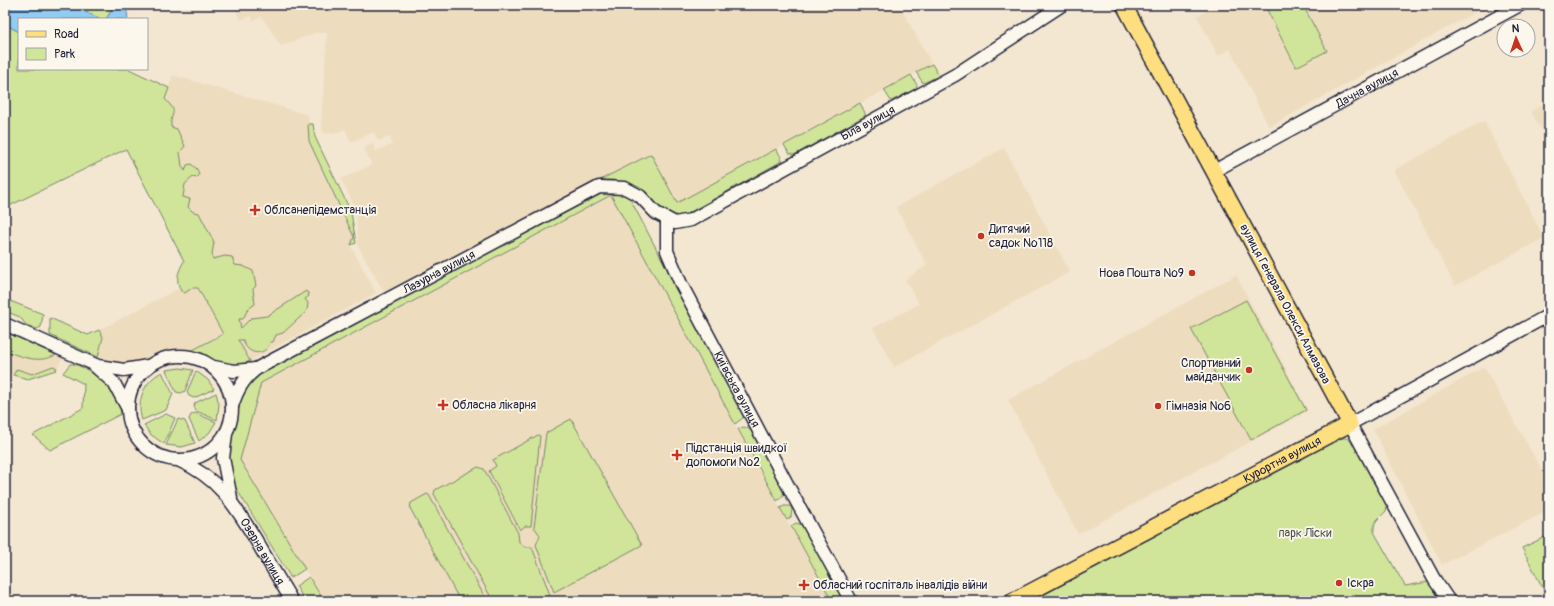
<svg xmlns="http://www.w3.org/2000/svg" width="1554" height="606" font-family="Pangolin,sans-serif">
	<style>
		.built { fill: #eedcbf }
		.green { fill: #d0e599; stroke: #79846a }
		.water { fill: #92ccf2; stroke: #6588a9 }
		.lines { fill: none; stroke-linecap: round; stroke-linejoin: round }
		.minor-casing { stroke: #22223b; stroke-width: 15 }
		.major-casing { stroke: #22223b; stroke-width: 18 }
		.minor { stroke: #fbf7ec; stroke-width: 12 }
		.major { stroke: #fedf80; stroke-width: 15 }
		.poi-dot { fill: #c8321e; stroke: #fbf7ec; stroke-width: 1.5 }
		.labels { text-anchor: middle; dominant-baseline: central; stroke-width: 3.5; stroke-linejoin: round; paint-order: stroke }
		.street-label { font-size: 12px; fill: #22223b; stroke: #fbf7ec }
		.poi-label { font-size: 12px; fill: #22223b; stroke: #fbf7ec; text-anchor: start }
		.park-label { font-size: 12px; fill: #4e5352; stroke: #fbf7ec }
	</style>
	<rect width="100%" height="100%" fill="#f3e7d2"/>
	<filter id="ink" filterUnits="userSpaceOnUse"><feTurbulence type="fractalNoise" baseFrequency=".025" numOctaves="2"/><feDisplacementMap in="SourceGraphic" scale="8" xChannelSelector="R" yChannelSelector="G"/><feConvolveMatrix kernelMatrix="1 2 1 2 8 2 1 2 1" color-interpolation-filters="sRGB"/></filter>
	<g filter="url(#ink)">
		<!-- built -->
		<path class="built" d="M234 5H899L932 64 677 203 651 154 384 292 358 246 356 210 341 179 372 165 364 148 373 143 376 151 392 145 390 137 378 141 374 132 351 142 345 129 334 134 324 133 321 124 327 33H315L281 46 262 17 253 21 251 16 240 20Z
			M1217 5H1488L1269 127 1230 49 1218 56 1197 16Z
			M173 75 308 115 309 141 354 237 351 246 376 293 250 361 155 183 158 116Z
			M1549 102V137L1537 123 1531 111Z
			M1484 121 1544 238 1455 286 1394 170Z
			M1004 148 1070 272 894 367 873 328 919 304 905 280 927 265 896 207Z
			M611 194 765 481 832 601H324L240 460 261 383Z
			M1236 275 1308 411 1078 534 1008 400Z
			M193 281 223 334 189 352 169 351 155 355 143 363 124 365 109 363 98 357 103 337 99 330Z
			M5 332 19 338 63 358 56 370 28 379 5 372Z
			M1484 367 1549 483V510L1442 565 1373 429Z"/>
		<!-- green -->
		<path class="green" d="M70 5H111L112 10 106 19H101Z
			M1267 5H1303L1327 51 1296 67 1265 6Z
			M5 24 19 32V69H129L169 88 165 99C180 115 170 110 171 127L177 129 185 146 180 152 182 166 185 171 187 165 191 164 197 169 199 175 197 178 193 177 185 184 183 197 190 199 188 207 193 212 199 213 214 242 212 254 213 259 225 256 232 257 235 265 243 266 253 271 256 286 253 289 255 304 248 309 243 319H239L241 328 251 318 267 316 306 291 308 293 309 296 305 299 308 303 307 311 283 333 276 335 273 342H270C266 357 247 356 243 340H238L250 361C245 363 239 367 235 367 219 369 204 355 189 352L223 334 198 288H192L185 293 181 291C175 279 178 272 184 261L126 149 5 208V195L8 191 5 185Z
			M932 64 939 76 923 83 916 72Z
			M911 75 917 85 916 89 891 101 884 90Z
			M860 103 865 113V116L794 155 789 153 784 145Z
			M308 124H313L315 137 351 212 356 243 351 245 354 237 309 141Z
			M776 149 781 157 780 162 685 215 668 216 629 184 613 180H600L651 154 677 203Z
			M602 190 627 193 743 413 744 417 735 424 611 195 261 383 240 460 305 569 291 578 236 488 230 473 227 458 232 434 243 392 257 374Z
			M5 299 43 314 41 327 37 329 26 325 20 317 5 311Z
			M1246 300 1306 410 1251 440 1191 329Z
			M50 318 88 335 99 330 103 337 98 357 50 335Z
			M5 332 56 355C38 364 23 357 5 351Z
			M70 364C83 363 109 385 116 396 120 401 120 408 121 414L50 450 33 435 83 408 84 384 63 373Z
			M53 366 57 368 56 370 28 379 13 375 17 369 32 374Z
			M180 368 193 370 185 391 181 393 176 392 166 370Z
			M196 371 208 380 214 389 194 398 189 396 187 392Z
			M162 372 173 394 166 410 142 420C136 401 144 381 162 372Z
			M216 393 219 404 217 420 196 411 194 406 195 403Z
			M195 413 216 422 209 433 199 441 189 419 191 415Z
			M166 414 175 418 164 444 150 434 144 425Z
			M178 419 185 421 195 443 182 447 166 445Z
			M571 419 642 545 554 592 536 545 540 535 534 527 546 433Z
			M744 427 751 430 784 492 782 497 777 501 738 429Z
			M538 435 540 436 531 526H525L520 530 489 471 496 466 493 460Z
			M1339 438H1346L1352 442 1387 506 1386 511C1379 519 1373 520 1374 532L1405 586 1428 582 1442 601H1032Z
			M478 467 484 469 518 533 519 542 525 547H532L550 595 539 601H493L434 494 435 490Z
			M427 494 429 495 487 601H460L410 508 411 503Z
			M784 506H790L792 509 791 517 787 520 780 508Z
			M796 523 803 525 806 529 844 601H832L791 526Z
			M1549 535V600L1522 548Z
			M309 577 324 601H305L296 586Z"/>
		<!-- water -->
		<path class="water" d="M5 5H70L101 19H19V32L5 24Z
			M111 5H126L128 19H106L112 10Z"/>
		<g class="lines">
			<defs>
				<g id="minor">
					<path id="s1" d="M1214 171 1520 5"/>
					<path id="s2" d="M667 219V251L681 284 794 497 851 601"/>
					<path d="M5 324 98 366 124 370 148 366"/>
					<circle cx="180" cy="408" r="52"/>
					<path d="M96 367 114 383 128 409"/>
					<path d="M214 367 234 371 256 369"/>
					<path id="s3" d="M232 406C237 391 243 379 256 369L599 187 625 188 640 196 656 213 675 223 691 220 955 75 1062 5"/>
					<path d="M226 434 223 458 231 498"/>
					<path id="s4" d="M178 460C219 478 234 504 256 540 268 561 280 581 292 601"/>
					<path d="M1449 601 1434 579 1350 424 1549 315"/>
				</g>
				<g id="major">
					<path id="s5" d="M1013 601 1350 424 1124 5"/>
				</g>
			</defs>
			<!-- minor casing -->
			<use href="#minor" class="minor-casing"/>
			<!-- major casing -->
			<use href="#major" class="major-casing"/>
			<!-- minor -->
			<use href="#minor" class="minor"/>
			<!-- major -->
			<use href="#major" class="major"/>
		</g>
	</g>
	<!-- markers -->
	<g class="poi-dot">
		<path d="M253 204h4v4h4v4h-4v4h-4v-4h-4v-4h4z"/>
		<circle cx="981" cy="236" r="4"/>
		<circle cx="1192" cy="273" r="4"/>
		<circle cx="1249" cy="370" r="4"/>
		<path d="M441 399h4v4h4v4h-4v4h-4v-4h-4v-4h4z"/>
		<circle cx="1158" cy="406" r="4"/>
		<path d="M675 449h4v4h4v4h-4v4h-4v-4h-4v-4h4z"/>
		<circle cx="1339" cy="583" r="4"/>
		<path d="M802 579h4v4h4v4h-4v4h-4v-4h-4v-4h4z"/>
	</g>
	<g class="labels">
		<!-- street labels -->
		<g class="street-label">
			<text stroke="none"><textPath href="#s1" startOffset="174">Дачна вулиця</textPath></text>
			<text stroke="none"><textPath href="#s3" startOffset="739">Біла вулиця</textPath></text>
			<text stroke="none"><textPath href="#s3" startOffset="252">Лазурна вулиця</textPath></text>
			<text transform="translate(1285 304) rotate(62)">вулиця Генерала Олекси Алмазова</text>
			<text stroke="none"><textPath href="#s2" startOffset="187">Київська вулиця</textPath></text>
			<text stroke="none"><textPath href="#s5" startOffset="304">Курортна вулиця</textPath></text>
			<text stroke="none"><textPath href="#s4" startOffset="127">Озерна вулиця</textPath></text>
		</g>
		<!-- poi labels -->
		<g class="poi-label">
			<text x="264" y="210">Облсанепідемстанція</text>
			<text x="989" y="229">Дитячий<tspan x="989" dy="14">садок №118</tspan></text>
			<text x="1184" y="273" text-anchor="end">Нова Пошта №9</text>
			<text x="1241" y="363" text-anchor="end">Спортивний<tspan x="1241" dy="14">майданчик</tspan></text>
			<text x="452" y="405">Обласна лікарня</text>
			<text x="1166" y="406">Гімназія №6</text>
			<text x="686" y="448">Підстанція швидкої<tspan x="686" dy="14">допомоги №2</tspan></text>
			<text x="1347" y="583">Іскра</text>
			<text x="813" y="585">Обласний госпіталь інвалідів війни</text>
		</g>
		<!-- park labels -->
		<g class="park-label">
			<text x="1305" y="533">парк Ліски</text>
		</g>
	</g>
	<!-- margin -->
	<rect width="1554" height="606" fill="none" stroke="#fbf7ec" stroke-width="20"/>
	<rect x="10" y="10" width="1534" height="586" fill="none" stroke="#22223b" stroke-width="1.5" filter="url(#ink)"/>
	<!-- legend -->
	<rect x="18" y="18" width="130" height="52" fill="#fbf7ec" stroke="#a4a2a5"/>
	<rect x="26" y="31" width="20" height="6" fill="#fedf80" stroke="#a4a2a5"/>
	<text x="54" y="38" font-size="12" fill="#22223b">Road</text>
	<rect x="26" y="48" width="20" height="12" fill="#d0e599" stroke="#a4a2a5"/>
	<text x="54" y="58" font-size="12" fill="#22223b">Park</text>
	<!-- north arrow -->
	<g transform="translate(1516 38) rotate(357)"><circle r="19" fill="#fbf7ec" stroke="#a4a2a5"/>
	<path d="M0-3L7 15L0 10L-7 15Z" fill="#c8321e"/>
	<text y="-6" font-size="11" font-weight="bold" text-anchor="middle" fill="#22223b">N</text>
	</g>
</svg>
